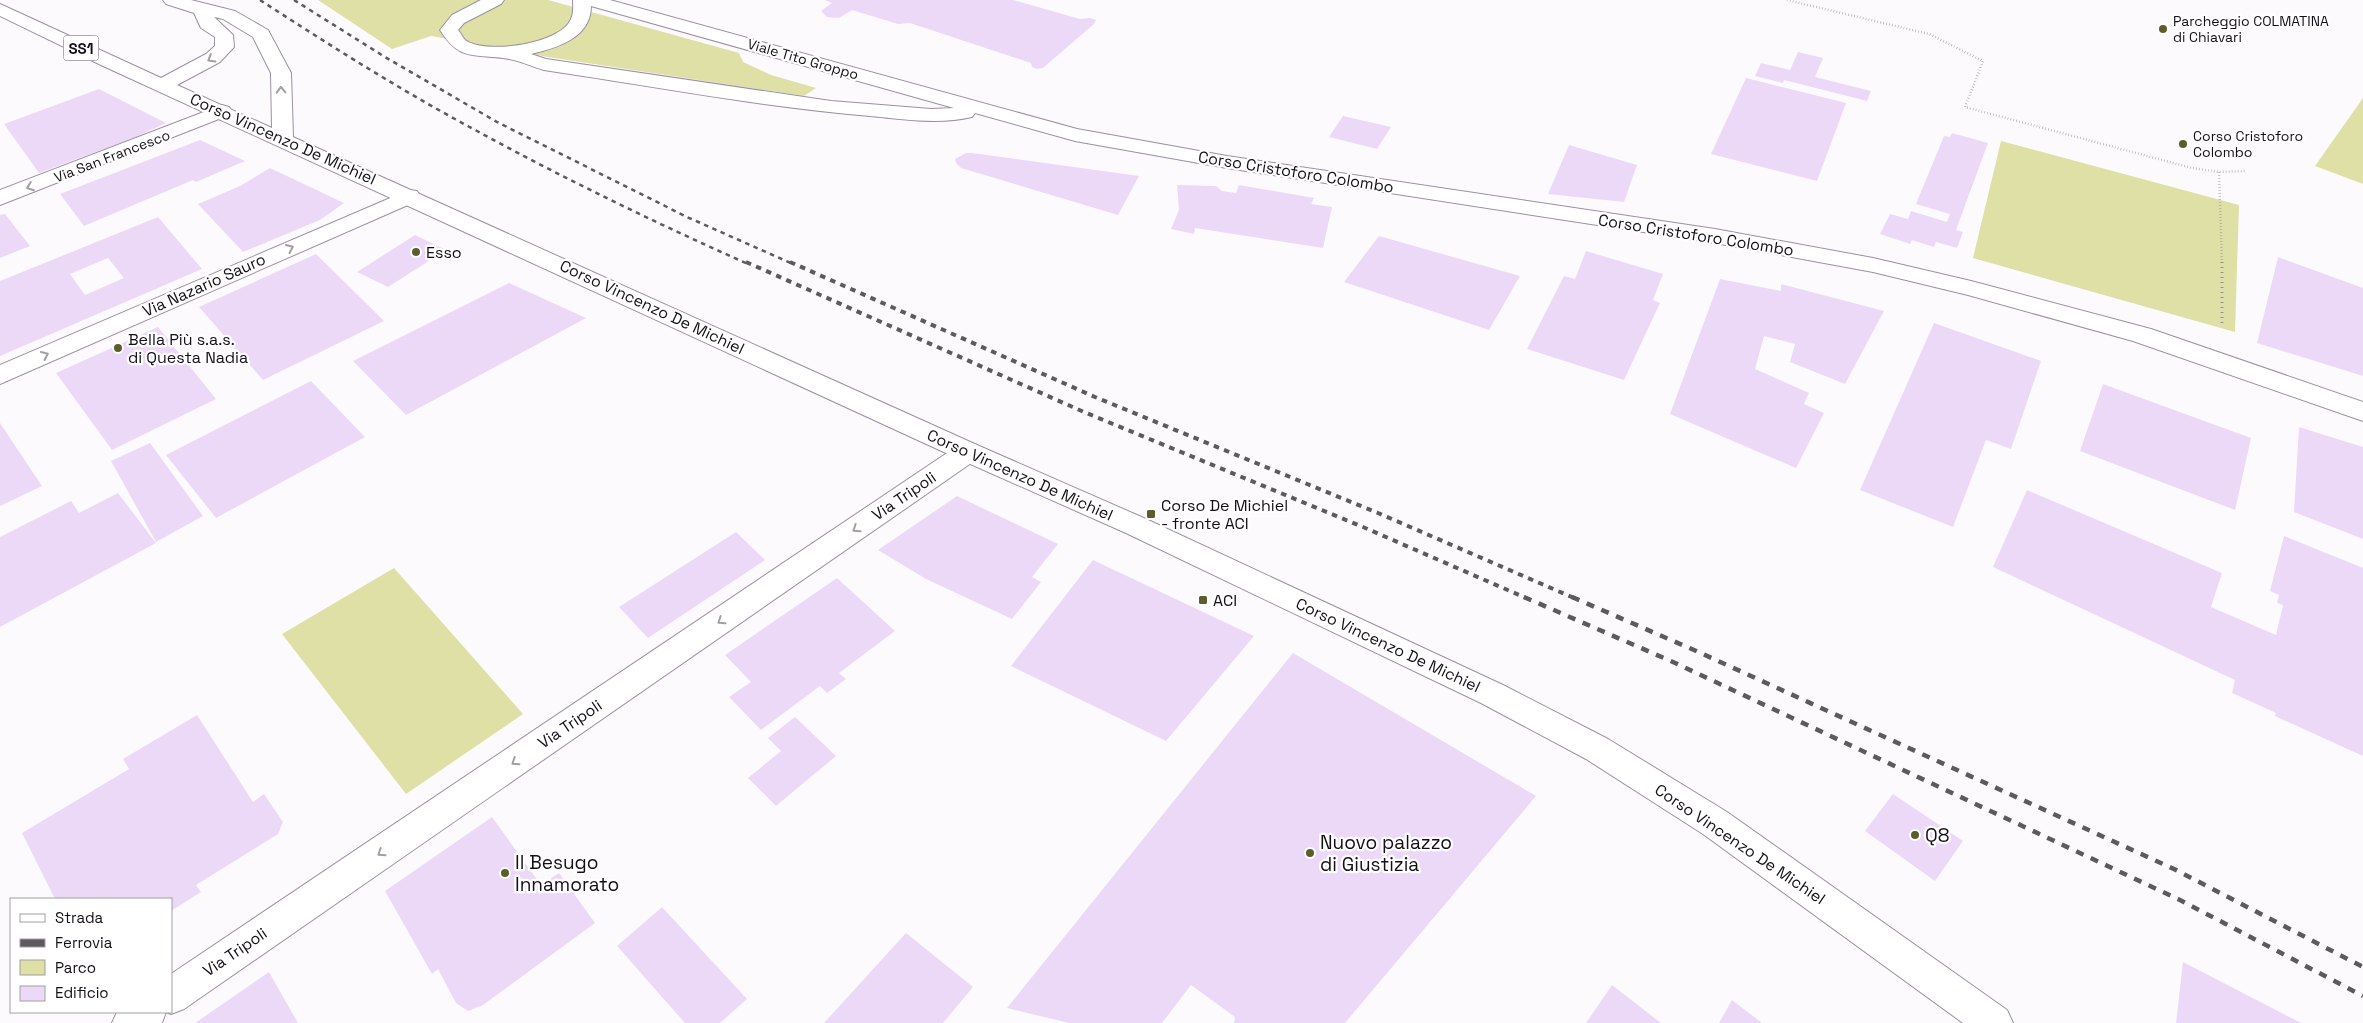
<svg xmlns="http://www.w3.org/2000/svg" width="2363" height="1023" font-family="'Space Grotesk',sans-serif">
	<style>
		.green { fill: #dee0a5 }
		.building { fill: #ecd9f8; fill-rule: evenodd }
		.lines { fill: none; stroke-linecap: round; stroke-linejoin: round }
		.minor-casing { stroke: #9c8fa3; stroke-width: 2 }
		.major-casing { stroke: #9c8fa3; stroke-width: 2 }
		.path-far1 { stroke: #938f95; stroke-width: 2.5; stroke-dasharray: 0.5 2.5; stroke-linecap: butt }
		.path { stroke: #938f95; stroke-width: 3; stroke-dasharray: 1 4; stroke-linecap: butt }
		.minor { fill: #fff; fill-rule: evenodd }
		.major { fill: #fff; fill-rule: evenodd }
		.rail-far2 { stroke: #5d595f; stroke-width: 2.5; stroke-dasharray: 4.5 4.5; stroke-linecap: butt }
		.rail-far1 { stroke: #5d595f; stroke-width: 4; stroke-dasharray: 5.5 5.5; stroke-linecap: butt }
		.rail { stroke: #5d595f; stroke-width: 4.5; stroke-dasharray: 8 8; stroke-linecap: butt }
		.oneway { stroke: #a19fa2 }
		.poi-dot { fill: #5c5d2a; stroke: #fff; stroke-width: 2 }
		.labels { text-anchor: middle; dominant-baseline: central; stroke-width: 4.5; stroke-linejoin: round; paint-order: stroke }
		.far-poi-label { font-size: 14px; fill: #140f17; stroke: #fff; text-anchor: start }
		.far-street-label { font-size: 14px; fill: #140f17; stroke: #fff }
		.shield { fill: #fff; stroke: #5a575d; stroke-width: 1 }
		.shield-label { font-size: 15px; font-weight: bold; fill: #140f17 }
		.street-label { font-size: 16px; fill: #140f17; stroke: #fff }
		.poi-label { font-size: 16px; fill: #140f17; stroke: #fff; text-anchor: start }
		.near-poi-label { font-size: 19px; fill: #140f17; stroke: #fff; text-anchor: start }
	</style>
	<rect width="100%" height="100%" fill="#fdfafe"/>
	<!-- green -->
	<path class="green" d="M318 0H548L739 53 743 62 771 75 816 88 804 96 548 57 431 36 392 49Z
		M2363 98V184L2315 166Z
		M2001 141 2239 205 2235 332 1973 258Z
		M394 568 523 714 406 794 282 634Z"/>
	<!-- building -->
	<path class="building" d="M825 0H1013L1080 19 1090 18 1096 20 1094 24 1043 68 1037 69 1032 67 1031 63 910 23 898 24 852 10 839 18 827 17 821 11 832 3Z
		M1798 52 1823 58 1815 77 1871 91 1867 101 1784 80 1783 83 1755 76 1761 63 1790 70Z
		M1746 78 1846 103 1817 181 1711 154Z
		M99 89 166 123 136 137 39 173 4 124Z
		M1343 116 1391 127 1377 149 1329 137Z
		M1952 133 1988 143 1956 230 1963 232 1957 248 1936 242 1934 247 1912 240 1910 244 1880 234 1890 214 1908 219 1911 211 1947 222 1950 214 1916 204 1944 136 1950 137Z
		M200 140 245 161 196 182 193 180 84 226 60 194Z
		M1569 145 1637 165 1624 202 1548 194Z
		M966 153H972L1139 176 1118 215 961 168 956 163 955 159Z
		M270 168 344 203 320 220 243 252 198 204 240 186Z
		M1177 185 1216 186 1222 191 1236 193 1239 185 1314 198 1311 204 1332 207 1323 248 1195 228 1194 234 1171 229 1179 210Z
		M5 214 30 246 0 258V215Z
		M158 217 202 269 0 356V281ZM108 258 124 278 85 295 70 274Z
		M415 235 446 250 388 287 357 272Z
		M1379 236 1520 276 1489 330 1344 282Z
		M1586 251 1663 274 1653 300 1660 303 1624 380 1527 349 1564 276 1575 279Z
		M316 254 384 321 263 380 199 307Z
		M2278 257 2363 288V376L2257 343Z
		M1720 279 1781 291V284L1884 311 1845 384 1790 362 1795 344 1764 336 1755 369 1809 393 1804 404 1824 413 1796 468 1670 414Z
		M509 283 586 318 406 415 353 361Z
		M1934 323 2041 361 2011 449 1986 440 1953 527 1860 490Z
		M158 327 216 399 112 450 56 373Z
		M311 381 365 437 216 518 166 455Z
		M2103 384 2251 438 2235 510 2080 451Z
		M0 423 42 486 0 506Z
		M2299 427 2363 447V539L2294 512Z
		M150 443 203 516 156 542 111 461Z
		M2027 490 2222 573 2211 607 2276 635 2283 605 2277 603 2279 595 2270 591 2284 536 2363 568V756L2275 716 2276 713 2232 693 2235 680 1993 567Z
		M118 493 156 543 0 627V537L71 501 79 513Z
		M957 496 1058 544 1032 577 1041 582 1012 619 926 579 878 550Z
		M736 532 765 560 648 638 619 607Z
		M1093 560 1254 636 1166 741 1011 666Z
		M837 578 895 631 839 673 846 679 827 693 820 686 761 730 729 697 751 682 725 655Z
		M1293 653 1536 796 1345 1023H1234L1235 1017 1191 985 1162 1023H1069L1007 1008Z
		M197 715 253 802 264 794 283 822 278 834 196 885 201 892 171 911V899H55L22 833 129 769 123 759Z
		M795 717 836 756 776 806 748 778 781 751 768 738Z
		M1893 794 1963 841 1935 881 1865 831Z
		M492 817 541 885 559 873 595 923 483 1005 468 1011 456 1003 438 969 432 974 385 891Z
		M662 907 747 999 720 1023H685L617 946Z
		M906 933 973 987 943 1023H824Z
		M2183 962 2301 1023H2176Z
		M269 972 298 1023H195Z
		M1612 985 1661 1023H1586Z
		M1732 1000 1762 1023H1719Z"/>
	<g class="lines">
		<defs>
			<path id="minor" d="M481 0H504L501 4 464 23 458 30C461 33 462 37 465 40 486 55 561 44 571 19 574 13 573 6 573 0H610L1077 129 1227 156 1715 229 1873 258 1971 281 2151 329 2363 402V421L2133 341 1968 295 1873 272 1715 243 1227 168 1075 141 975 113 972 117C939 125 903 119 870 116 761 107 652 86 544 70 531 66 516 59 503 58 471 54 459 60 440 30L452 15ZM591 6 954 108 931 109 831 101 546 59 531 54C557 48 591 38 591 6Z
				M222 105 229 107 232 111 229 115 0 205V190Z
				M409 190 417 191 420 196 417 201 0 384V365Z
				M968 442 977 445 981 452 977 459 184 1009 171 1014 166 1012 162 1023H112L117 1012H171V974L959 445Z"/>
			<path id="major" d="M163 0H191L235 11 268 30 291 73 293 137 977 445 1146 519 1503 685 1608 739 1727 812 2007 1010 2013 1023H1963L1703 834 1586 759 1481 703 1126 533 959 459 101 65 0 16V4L161 78 206 54 215 46V37L201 28 194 13 166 4ZM214 17 223 19 253 37 271 73 272 128 177 85 220 62 234 47 233 35Z"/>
		</defs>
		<!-- minor casing -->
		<use href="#minor" class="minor-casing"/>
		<!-- major casing -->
		<use href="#major" class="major-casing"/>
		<!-- path-far1 -->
		<path class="path-far1" d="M1787 0 1929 34 1983 61 1965 107 2192 168 2219 172 2246 171
			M2219 172 2222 264"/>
		<!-- path -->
		<path class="path" d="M2222 262V326"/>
		<!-- minor -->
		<use href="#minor" class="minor"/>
		<!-- major -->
		<use href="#major" class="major"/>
		<!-- rail-far2 -->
		<path class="rail-far2" d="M260 0C331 46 402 91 477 131 565 179 656 223 748 264
			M294 0 385 57 497 122 687 217 793 264"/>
		<!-- rail-far1 -->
		<path class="rail-far1" d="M746 262 1084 412 1363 527 1526 598
			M790 262 1095 397 1378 513 1574 598"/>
		<!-- rail -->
		<path class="rail" d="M1524 597 1673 662 2180 900 2363 996
			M1572 597 1694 650 2174 869 2363 967"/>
	</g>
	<!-- one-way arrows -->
	<defs><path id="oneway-chevron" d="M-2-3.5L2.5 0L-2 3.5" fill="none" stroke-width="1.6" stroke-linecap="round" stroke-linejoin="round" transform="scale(1.25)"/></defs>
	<g class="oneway">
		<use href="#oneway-chevron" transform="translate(211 59) rotate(149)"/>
		<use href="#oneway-chevron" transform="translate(281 90) rotate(-92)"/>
		<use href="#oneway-chevron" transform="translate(30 187) rotate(159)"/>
		<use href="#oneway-chevron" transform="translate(290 248) rotate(-24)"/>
		<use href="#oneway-chevron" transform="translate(45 355) rotate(-24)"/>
		<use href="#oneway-chevron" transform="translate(856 529) rotate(146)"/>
		<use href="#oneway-chevron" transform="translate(721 621) rotate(146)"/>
		<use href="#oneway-chevron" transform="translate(515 762) rotate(146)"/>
		<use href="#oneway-chevron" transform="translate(381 853) rotate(146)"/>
	</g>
	<!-- markers -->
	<g class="poi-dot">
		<circle cx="2163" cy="29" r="5"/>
		<circle cx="2183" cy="144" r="5"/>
		<circle cx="416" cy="252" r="5"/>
		<circle cx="118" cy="348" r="5"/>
		<rect x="1146" y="509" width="10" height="10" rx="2.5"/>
		<rect x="1198" y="595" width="10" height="10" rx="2.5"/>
		<circle cx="1915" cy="835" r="5"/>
		<circle cx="1310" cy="853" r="5"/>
		<circle cx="505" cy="873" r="5"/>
	</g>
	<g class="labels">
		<!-- far-poi labels -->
		<g class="far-poi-label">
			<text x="2173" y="21">Parcheggio COLMATINA<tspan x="2173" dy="16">di Chiavari</tspan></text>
			<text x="2193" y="136">Corso Cristoforo<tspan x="2193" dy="16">Colombo</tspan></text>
		</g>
		<!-- far-street labels -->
		<g class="far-street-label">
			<text transform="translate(803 59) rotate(16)">Viale Tito Groppo</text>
			<text transform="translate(112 156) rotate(-21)">Via San Francesco</text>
		</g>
		<!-- shield labels -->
		<rect class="shield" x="63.5" y="35.5" width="35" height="25" rx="4"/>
		<g class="shield-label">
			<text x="81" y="48">SS1</text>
		</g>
		<!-- street labels -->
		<g class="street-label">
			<text transform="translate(283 139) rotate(24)">Corso Vincenzo De Michiel</text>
			<text transform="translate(1296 172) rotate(9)">Corso Cristoforo Colombo</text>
			<text transform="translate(1696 235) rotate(9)">Corso Cristoforo Colombo</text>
			<text transform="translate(204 285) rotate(-24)">Via Nazario Sauro</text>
			<text transform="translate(652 307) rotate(25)">Corso Vincenzo De Michiel</text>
			<text transform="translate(1020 475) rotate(24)">Corso Vincenzo De Michiel</text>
			<text transform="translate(904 496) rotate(-34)">Via Tripoli</text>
			<text transform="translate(1388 645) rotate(25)">Corso Vincenzo De Michiel</text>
			<text transform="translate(570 724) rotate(-34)">Via Tripoli</text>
			<text transform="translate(1740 844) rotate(34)">Corso Vincenzo De Michiel</text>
			<text transform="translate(235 952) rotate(-34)">Via Tripoli</text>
		</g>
		<!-- poi labels -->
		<g class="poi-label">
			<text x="426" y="252">Esso</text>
			<text x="128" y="339">Bella Più s.a.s.<tspan x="128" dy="18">di Questa Nadia</tspan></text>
			<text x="1161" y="505">Corso De Michiel<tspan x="1161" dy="18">- fronte ACI</tspan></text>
			<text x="1213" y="600">ACI</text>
		</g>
		<!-- near-poi labels -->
		<g class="near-poi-label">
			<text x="1925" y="835">Q8</text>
			<text x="1320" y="842">Nuovo palazzo<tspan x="1320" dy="22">di Giustizia</tspan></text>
			<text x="515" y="862">Il Besugo<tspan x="515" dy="22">Innamorato</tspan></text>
		</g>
	</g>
	<!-- legend -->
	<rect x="10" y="898" width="162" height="115" fill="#ffffff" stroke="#a19fa2"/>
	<rect x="20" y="914" width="25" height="8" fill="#ffffff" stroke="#a19fa2"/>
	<text x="55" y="923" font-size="15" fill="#140f17">Strada</text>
	<rect x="20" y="939" width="25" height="8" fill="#5d595f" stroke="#a19fa2"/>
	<text x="55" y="948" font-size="15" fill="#140f17">Ferrovia</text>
	<rect x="20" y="960" width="25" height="15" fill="#dee0a5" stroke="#a19fa2"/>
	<text x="55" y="973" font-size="15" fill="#140f17">Parco</text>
	<rect x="20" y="986" width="25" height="15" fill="#ecd9f8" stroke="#a19fa2"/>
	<text x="55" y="998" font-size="15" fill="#140f17">Edificio</text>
</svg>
